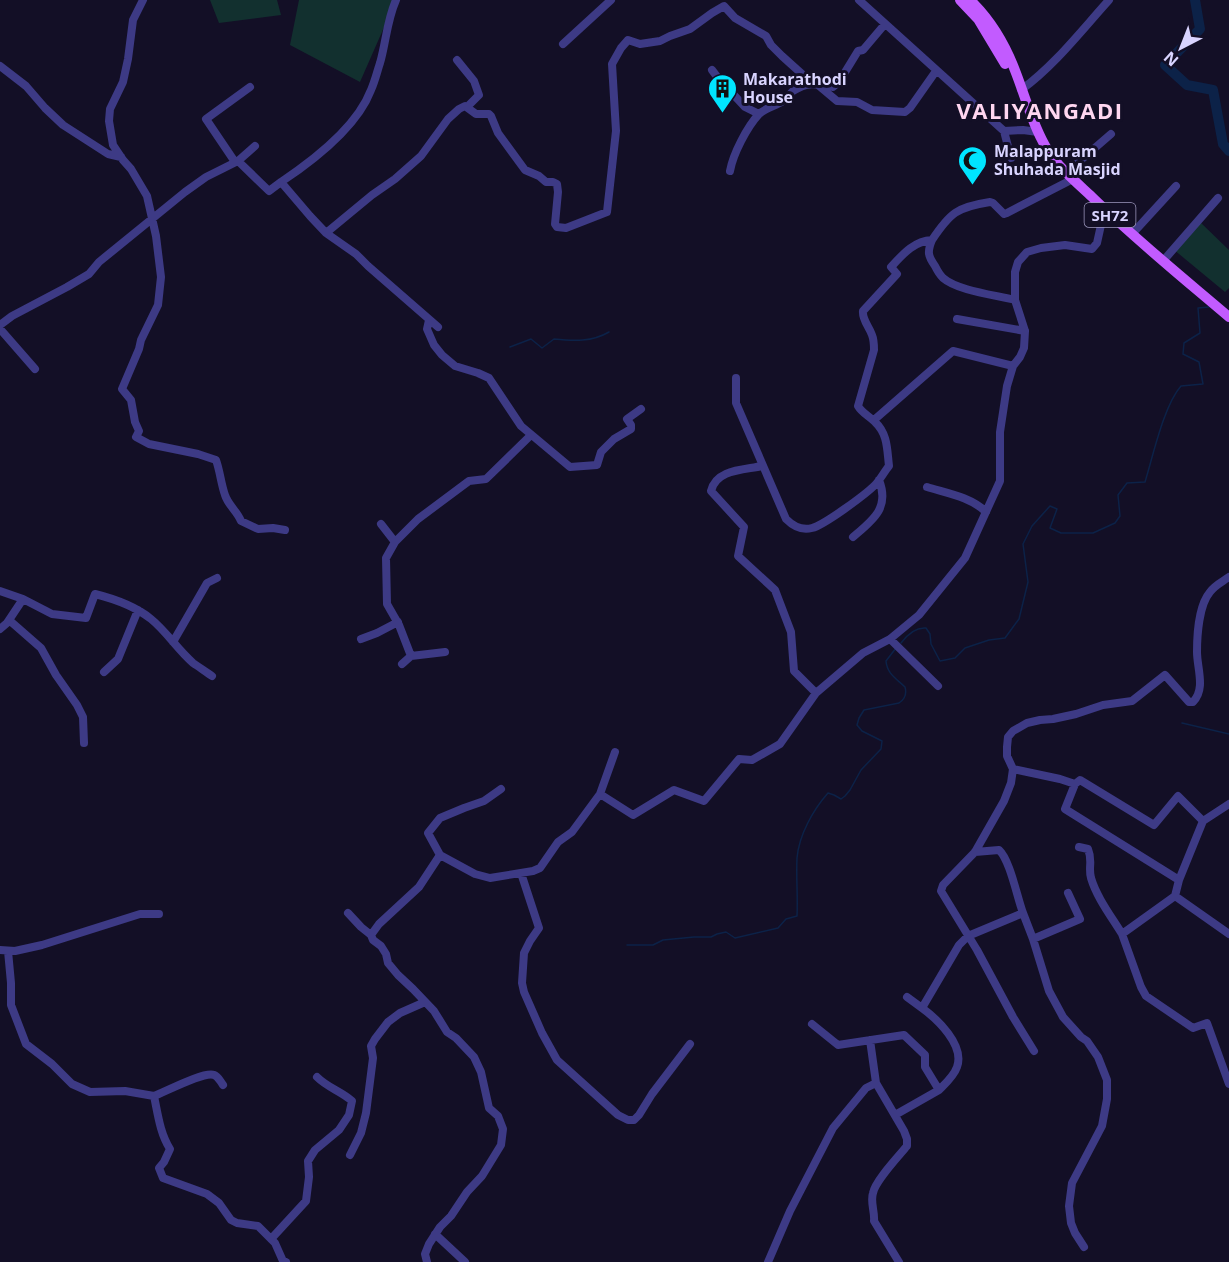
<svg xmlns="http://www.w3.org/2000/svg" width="1229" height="1262" font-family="'Open Sans',sans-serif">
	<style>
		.green { fill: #12302f }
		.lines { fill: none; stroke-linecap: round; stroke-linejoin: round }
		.stream { stroke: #0c2248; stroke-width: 1.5 }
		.river { stroke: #0c2248; stroke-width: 10 }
		.minor { stroke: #3d3a85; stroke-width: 8 }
		.major { stroke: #c25bff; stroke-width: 10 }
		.labels { text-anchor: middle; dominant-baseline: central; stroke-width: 6; stroke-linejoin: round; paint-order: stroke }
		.shield { fill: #130f26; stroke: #9e99be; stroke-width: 1.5 }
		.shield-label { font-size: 15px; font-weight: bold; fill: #d9d4ff }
		.poi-label { font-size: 16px; font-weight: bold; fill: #d9d4ff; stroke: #130f26; text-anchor: start }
		.district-label { font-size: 22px; font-weight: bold; letter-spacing: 1.5px; fill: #ffd6f0; stroke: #130f26 }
	</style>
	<rect width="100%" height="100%" fill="#130f26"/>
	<!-- green -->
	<path class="green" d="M210 0H277L281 15 219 23Z
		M299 0H396L360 82 290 45Z
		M1200 222 1229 250V288L1225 292 1173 249Z"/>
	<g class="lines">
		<!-- stream -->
		<path class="stream" d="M510 347 531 339 542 348 554 339C574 341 592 342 609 332
			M901 643C907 635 916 627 926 628L930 634 931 644 940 661 955 658 965 648 989 640 1005 638 1019 619 1028 582 1023 544 1032 526 1050 506 1057 509 1050 528 1061 533H1093L1115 523 1120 516 1118 495 1127 483 1145 482C1153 456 1164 405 1181 386L1203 384 1199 362 1183 354 1184 343 1200 333 1198 308 1209 307
			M1182 723 1229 734
			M627 945H653L663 940 694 937H711L717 934 726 932 735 938 778 928 786 919 797 916C798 896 796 877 797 858 799 835 813 810 828 793L834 795 841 799 845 796 850 790 861 770 881 749 882 741 862 731 857 725 859 718 864 710 899 703C905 699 907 694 905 687 897 679 887 674 886 661L896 648"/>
		<!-- river -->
		<path class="river" d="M1195 0 1200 29 1165 65 1187 85 1213 90 1223 144 1229 151"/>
		<!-- minor -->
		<path class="minor" d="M143 0 133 20 128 59 123 82 110 109 109 121 113 145 123 160 131 169 147 196 156 236 161 277 158 305 141 340 139 349 122 389 131 400 135 422 139 431 136 437 149 444 198 454 216 460C220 471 221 484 225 495 228 505 237 511 241 521L258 529 273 528 285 530
			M859 0 1004 131 1023 130 1038 132
			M563 44 611 0
			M457 60 474 81 479 95 467 107
			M0 66 26 86 45 108 63 125 108 154 121 157
			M712 70 718 78 745 107 759 114
			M818 85 837 101 857 102 872 110 905 112 910 108 936 71
			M1021 90C1055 65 1081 31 1109 0
			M1004 131 1011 158
			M255 146 238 161 269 191 281 182 310 216 326 233 356 254 368 266 438 327
			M235 162 206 119 250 87
			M730 171C733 154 747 127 759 114 767 107 776 106 783 101 787 98 790 94 793 91 808 81 818 84 833 87L839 82 858 51 863 50 885 24
			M1067 172 1111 134
			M281 182C314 160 357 127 371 90 375 81 377 72 380 63 386 42 387 20 396 0
			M326 233 372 195 395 179 421 156 448 119 459 109 465 106 476 114H489L491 116 498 133 525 170 539 176 546 182H553L557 184 558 192 555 224 557 227 566 228 607 212 616 131 612 64 621 48 628 40 640 44 660 41 670 36 690 29 712 13 724 6 735 18 766 36 771 45 782 56 802 74V86
			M1132 234 1176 186
			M932 240C927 252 928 256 935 266 937 270 940 275 943 278 958 291 996 295 1015 300
			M1163 261 1218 198
			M957 319 1025 331
			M429 320 427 329 434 345 442 355 455 366 478 373 489 378 521 426 570 467 597 465 601 452 614 439 631 429V425L627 419 641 409
			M0 325 12 316 67 287 89 274 99 262 185 192 206 177 238 161
			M0 329 35 369
			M736 378V403L786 519C793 526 801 531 812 528 824 525 865 495 875 485 880 480 884 472 889 466 887 450 888 434 875 422 869 416 862 413 858 406L874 350C874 344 874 340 872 335 869 326 862 320 863 311L897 274 891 267C903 254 914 241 932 240 950 213 957 207 990 202L993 203 1004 214 1007 213 1073 179
			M874 420 953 351 1013 366
			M762 466C744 470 716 469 711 491L744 527 738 556 775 590 791 632 794 671 816 693
			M927 487C946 493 971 497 986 512
			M381 524 395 542
			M853 537C873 520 890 508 879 480
			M0 591 23 599
			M9 620 41 648 56 675 77 705 83 717 84 743
			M0 629 7 623 23 599 52 614 86 618 95 594C115 599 135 606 151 619 167 632 177 649 193 663 199 667 206 672 212 676
			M361 639 377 633 398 622
			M890 639 938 686
			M173 642 207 583 217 578
			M411 656 445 652
			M402 664 411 656 399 625 387 604 386 558 395 542 418 519 469 481 486 479 531 435
			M104 672 118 659 138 610
			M615 752 600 794 633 815 674 790 704 801 739 759 752 760 780 744 816 693 863 653 890 639 919 615 965 558 1000 481V432L1007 386 1013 366 1020 357 1024 348 1025 331 1015 300V272L1018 262 1027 252 1041 248 1065 245 1092 249 1097 243 1101 225 1110 215
			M1013 769 1060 779 1075 784 1080 780 1154 825 1178 796 1203 821 1229 804
			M1075 784 1065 809 1179 880
			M1203 821 1179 880 1175 896 1229 934
			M1079 847 1088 849C1093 861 1088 867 1091 878 1097 898 1111 916 1122 934L1175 896
			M975 852 999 850C1010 860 1017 897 1023 913
			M440 855 428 833 440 818 464 808 484 801 501 789
			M521 873 539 928 530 941 524 953 522 983 524 992 542 1033 557 1060 618 1115 628 1120H634L639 1115 652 1094 690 1044
			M348 913 361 927 371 935
			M1122 934 1141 987 1146 996 1193 1028 1207 1023 1229 1084
			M1033 939 1080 919 1068 893
			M0 950 15 951 42 945 140 914H159
			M8 951 11 983V1005L26 1044 52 1064 72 1084 90 1092 125 1091 154 1096
			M907 997 922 1008
			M812 1024 838 1045 904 1035 925 1055V1067L939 1090 895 1115
			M1034 1051 1013 1017 977 950 941 891 943 885 975 852 1004 801 1011 783 1013 769 1007 756V747L1008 737 1013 731 1027 723 1040 720 1053 719 1076 714 1103 705 1132 701 1165 675 1189 702H1193C1206 689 1197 668 1197 652 1197 635 1199 605 1210 592 1215 585 1222 582 1229 577
			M876 1083 904 1131 907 1139V1146C898 1157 875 1181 873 1193 870 1202 875 1212 874 1221L899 1262
			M223 1085C220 1081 218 1076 214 1075 204 1071 165 1092 154 1096 158 1115 160 1133 170 1149L164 1162 159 1168 163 1178 207 1194 219 1203 231 1220 237 1223 258 1226 275 1243 283 1261 286 1262
			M939 1090C946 1083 954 1076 957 1067 965 1045 937 1019 922 1008L959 945 968 936 1023 913 1033 939 1049 991 1063 1017 1081 1037 1087 1041 1098 1057 1107 1080V1099L1102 1126 1072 1183 1069 1206 1071 1223 1075 1233 1084 1247
			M350 1155 361 1133 366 1113 373 1058 371 1046 375 1039 388 1022 400 1013 425 1002
			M435 1234 465 1262
			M271 1239 306 1201 309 1177 308 1161 315 1150 339 1130 349 1115 352 1101C341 1091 328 1088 317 1077
			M427 1262 425 1254 429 1244 440 1227 451 1216 467 1192 482 1176 501 1145 503 1129 498 1116 489 1108 481 1072 474 1057 456 1038 447 1032 434 1011 413 989 398 975 388 963 386 954 381 946 373 940 371 935 379 924 419 887 440 855 475 874 490 878 533 871 540 868 558 842 572 832 600 794
			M768 1262 790 1211 833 1128 866 1088 876 1083 870 1040"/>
		<!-- major -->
		<path class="major" d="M960 0 978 19 1005 64
			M970 0C991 20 1006 46 1016 73 1026 99 1033 126 1047 149 1058 167 1076 182 1091 196 1135 239 1182 277 1229 317"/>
	</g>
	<!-- icons -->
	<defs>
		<symbol id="building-pin" viewBox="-11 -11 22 30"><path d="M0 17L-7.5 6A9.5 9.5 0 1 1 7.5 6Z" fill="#00e5ff" stroke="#130f26"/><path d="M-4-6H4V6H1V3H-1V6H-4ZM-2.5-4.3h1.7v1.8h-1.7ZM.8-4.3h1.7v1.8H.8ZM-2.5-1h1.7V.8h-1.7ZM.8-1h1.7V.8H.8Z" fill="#111"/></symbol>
		<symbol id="mosque-pin" viewBox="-11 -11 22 30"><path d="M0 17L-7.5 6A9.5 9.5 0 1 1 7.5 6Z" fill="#00e5ff" stroke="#130f26"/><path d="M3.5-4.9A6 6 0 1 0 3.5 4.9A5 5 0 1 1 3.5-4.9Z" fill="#111"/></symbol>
	</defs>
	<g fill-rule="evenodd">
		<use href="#building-pin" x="706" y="72" width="33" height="45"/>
		<use href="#mosque-pin" x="956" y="144" width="33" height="45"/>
	</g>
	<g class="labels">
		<!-- shield labels -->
		<rect class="shield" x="1084.5" y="203" width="51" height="24" rx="4.5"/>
		<g class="shield-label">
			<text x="1110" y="215">SH72</text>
		</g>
		<!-- poi labels -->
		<g class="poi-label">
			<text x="743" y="79">Makarathodi<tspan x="743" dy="18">House</tspan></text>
			<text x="994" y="151">Malappuram<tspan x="994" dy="18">Shuhada Masjid</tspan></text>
		</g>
		<!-- district labels -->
		<g class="district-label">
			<text x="1040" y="110">VALIYANGADI</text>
		</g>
	</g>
	<!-- north arrow -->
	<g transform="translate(1181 48) rotate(222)" stroke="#130f26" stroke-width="4.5" paint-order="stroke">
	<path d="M0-4.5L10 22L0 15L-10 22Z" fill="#d9d4ff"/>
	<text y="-9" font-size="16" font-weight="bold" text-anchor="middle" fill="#d9d4ff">N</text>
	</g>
</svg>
